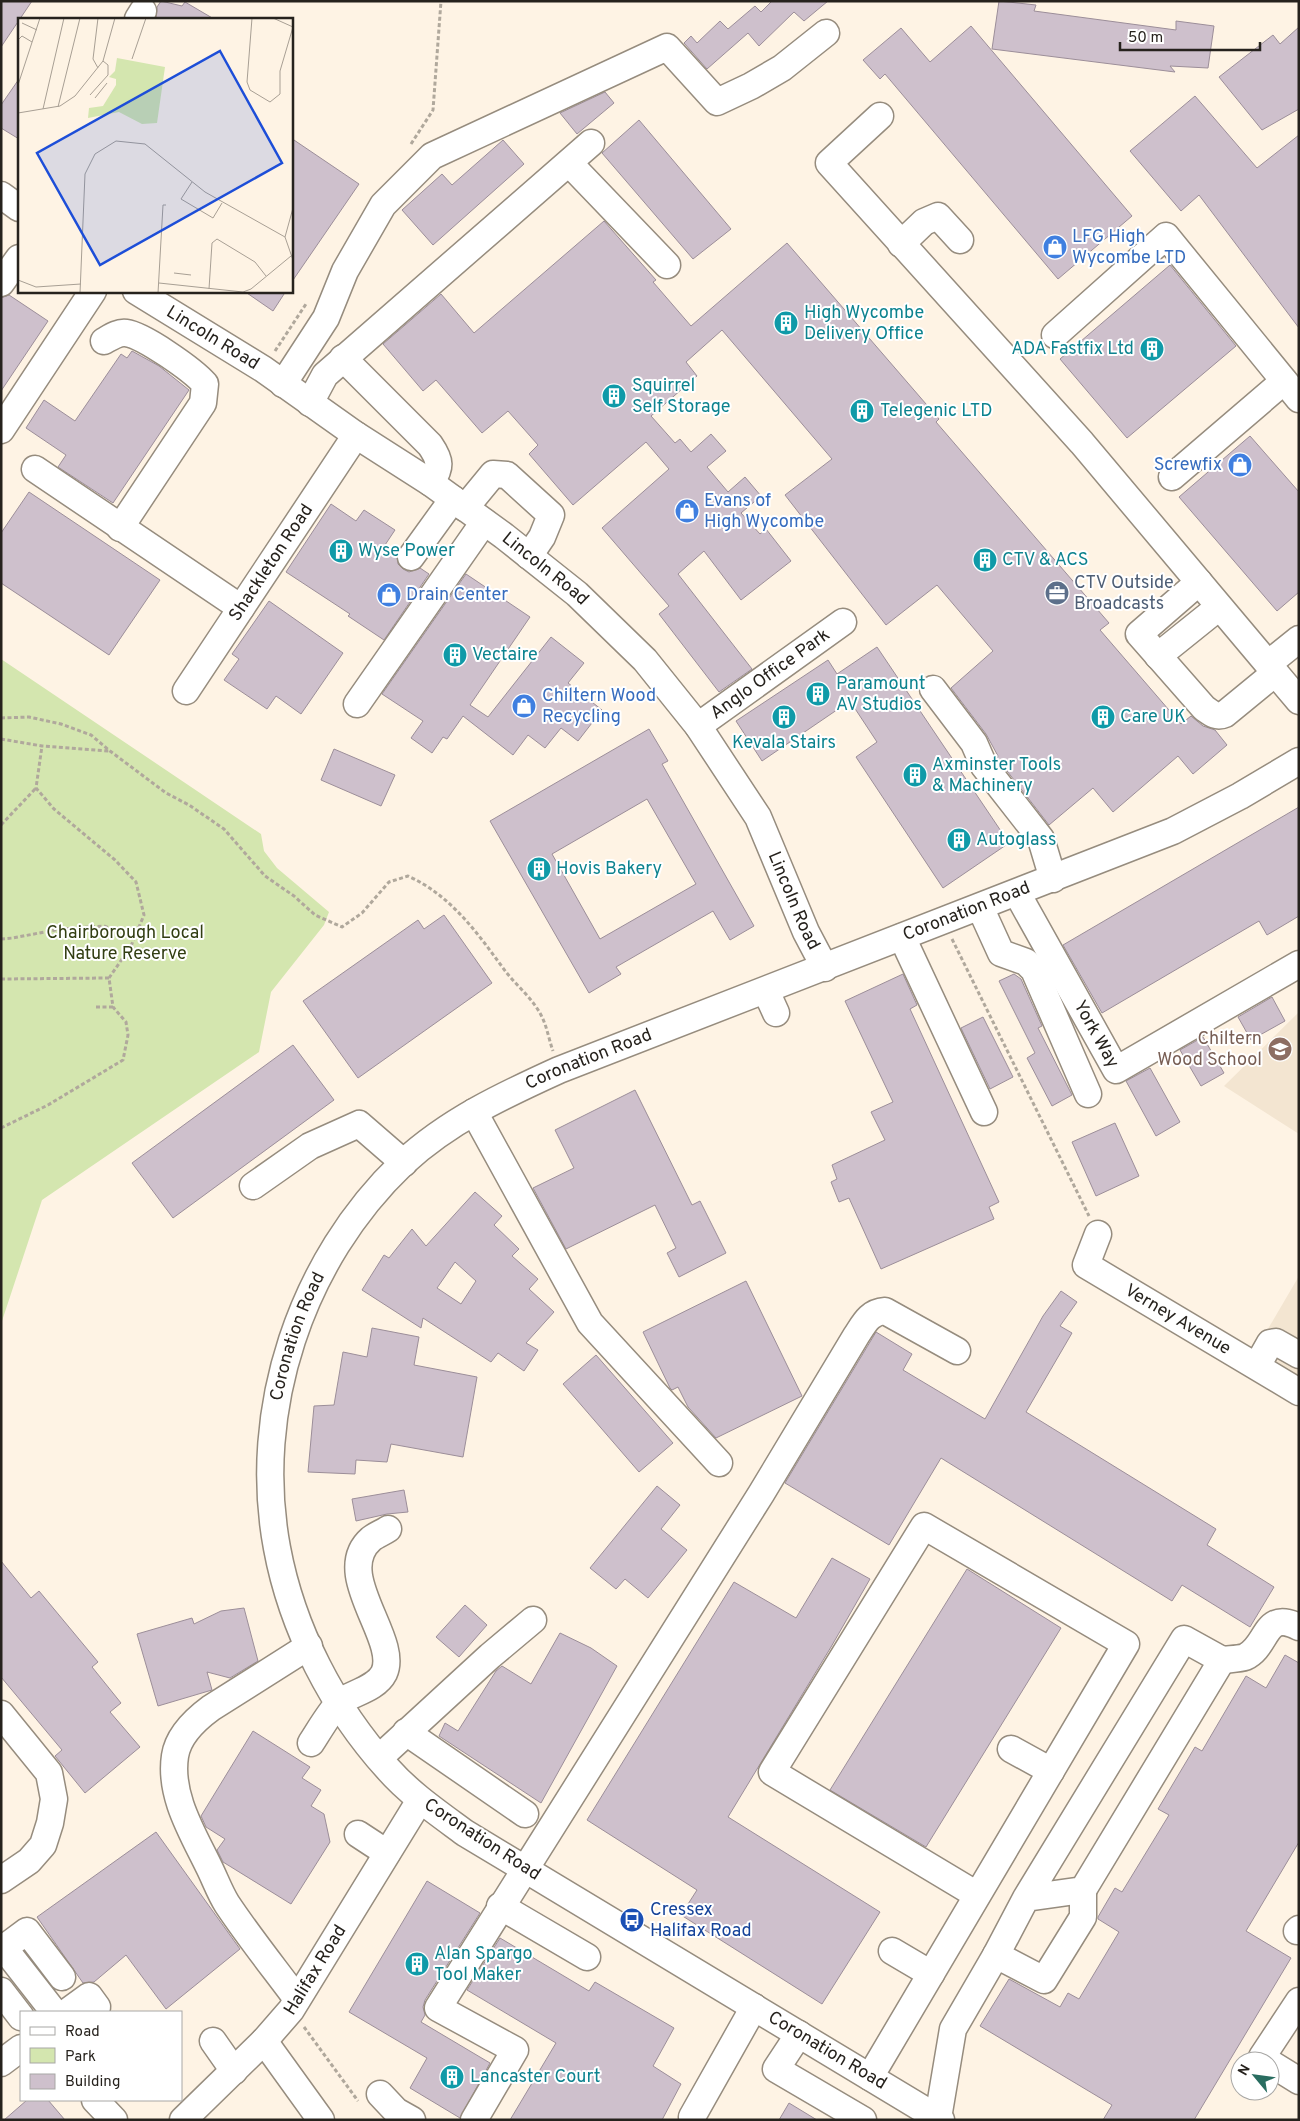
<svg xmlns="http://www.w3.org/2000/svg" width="1300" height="2121" font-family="Overpass,sans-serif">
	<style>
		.education { fill: #f3e5d1 }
		.green { fill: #d4e6af }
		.building { fill: #cec0cc; stroke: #9c8e99; fill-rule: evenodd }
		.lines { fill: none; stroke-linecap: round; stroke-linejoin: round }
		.minor-casing { stroke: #968c7e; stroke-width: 29 }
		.path { stroke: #b0a89c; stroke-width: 3; stroke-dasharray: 4 2.5; stroke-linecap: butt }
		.minor { stroke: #fff; stroke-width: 26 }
		.labels { text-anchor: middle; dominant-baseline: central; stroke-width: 4; stroke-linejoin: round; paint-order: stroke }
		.shop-label { font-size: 18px; fill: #366cbe; stroke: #fff; text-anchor: start }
		.culture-label { font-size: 18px; fill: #0d838f; stroke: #fff; text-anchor: start }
		.street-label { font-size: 18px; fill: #26221d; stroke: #fff }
		.service-label { font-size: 18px; fill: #4e5e75; stroke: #fff; text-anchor: start }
		.park-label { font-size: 18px; fill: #323e12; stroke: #fff }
		.education-label { font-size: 18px; fill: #785e54; stroke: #fff; text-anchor: end }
		.transit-label { font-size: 18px; fill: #164399; stroke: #fff; text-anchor: start }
		.inset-road { fill: none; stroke: #a89f94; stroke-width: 1 }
		.view { fill: #1d4ed8; fill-opacity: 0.15; stroke: #1d4ed8; stroke-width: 2.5 }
		.inset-edge { fill: none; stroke: #26221d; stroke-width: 2.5 }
	</style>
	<rect width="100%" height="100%" fill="#fef3e4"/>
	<!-- education -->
	<path class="education" d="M1299 1012V1134L1224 1086Z
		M1299 1276V1377L1255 1351Z"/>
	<!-- green -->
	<path class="green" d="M1 659 261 834 264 851 277 868 329 912 324 925 271 992 259 1052 42 1200 1 1324Z"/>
	<!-- building -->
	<path class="building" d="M1 1H32L1 47Z
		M161 1 182 6 185 2 214 19H156L157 7Z
		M772 1H828L804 21 794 12 759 46 748 33 707 69 684 43 691 36 697 43 720 21 728 29 755 6 761 12Z
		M999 1 1036 5 1034 11 1176 30V21L1214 26 1208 68 1170 66 1175 72 992 49Z
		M971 26 1132 216 1058 279 885 74 880 79 863 60 901 28 930 62Z
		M1299 27V109L1262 130 1219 77 1273 35 1280 44Z
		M19 79V139L1 128V105Z
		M605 92 614 103 577 134 560 113Z
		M1195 96 1257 168 1299 135V328L1199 195 1181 211 1130 151Z
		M639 120 731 229 693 259 602 153Z
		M291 138 359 184 291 283Z
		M503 140 524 164 433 245 402 210 442 174 452 185Z
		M604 221 656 280 653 282 691 326 787 243 939 419 936 422 1109 623 1100 630 1181 724 1191 716 1203 726 1215 730 1227 745 1193 774 1178 756 1113 812 1093 788 1049 825 997 758 998 756 986 734 951 688 993 651 937 585 886 625 785 495 832 459 722 330 686 362 697 376 651 416 675 443 680 439 691 452 711 434 726 451 707 467 728 492 745 477 761 496 741 513 760 534 766 529 791 561 741 600 704 551 678 574 752 669 719 692 659 614 669 606 602 528 669 469 646 442 573 505 529 454 538 445 508 411 482 433 436 380 423 391 383 344 441 294 474 333Z
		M1170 265 1236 346 1127 438 1060 359Z
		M244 291H286L273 311Z
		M9 295 48 321 1 391V298Z
		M132 351 159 366 189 390 113 503 58 467 66 455 26 428 44 400 75 421 121 354 127 358Z
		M1250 436 1299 492V592L1277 611 1179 497Z
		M29 492 160 580 109 655 1 583V533Z
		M331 504 356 521 364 510 395 530 385 545 397 553 398 564 403 569 409 572 420 568 429 574 384 640 348 616 350 614 286 572Z
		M466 574 530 617 470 705 488 717 551 637 584 663 568 683 602 710 578 741 561 728 545 748 528 735 513 755 463 716 447 739 443 737 432 753 411 738 423 721 382 694Z
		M269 601 343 653 301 714 276 696 267 709 224 680 239 659 232 654Z
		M877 647 1009 843 943 888 856 757 877 742 850 701 762 761 736 721 828 660 837 674Z
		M649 729 668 761 662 764 754 926 730 940 713 911 616 967 621 974 589 993 490 821ZM647 799 696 884 600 939 552 854Z
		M334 749 395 775 381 806 321 780Z
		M1299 807V916L1267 935 1259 921 1102 1013 1063 945Z
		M444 915 492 983 358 1078 303 1001 418 920 424 929Z
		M903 974 917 1005 910 1009 999 1202 989 1207 994 1219 881 1269 849 1198 839 1202 831 1182 837 1179 832 1165 885 1140 871 1112 893 1102 845 1001Z
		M1014 974 1021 979 1042 1026 1038 1028 1072 1095 1052 1106 1027 1058 1035 1053 999 981Z
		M1272 997 1285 1021 1251 1040 1238 1017Z
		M983 1017 1013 1077 990 1089 961 1028Z
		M1203 1037 1224 1073 1201 1086 1180 1050Z
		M293 1045 334 1100 173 1218 132 1163Z
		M1150 1068 1180 1122 1156 1136 1126 1081Z
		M635 1090 692 1205 700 1201 726 1253 679 1277 667 1253 676 1248 655 1205 566 1249 533 1188 574 1168 555 1130Z
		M1115 1123 1139 1176 1096 1196 1072 1142Z
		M475 1192 502 1216 494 1225 519 1249 512 1256 538 1279 529 1289 554 1312 526 1343 538 1350 524 1371 498 1353 491 1362 423 1318 421 1328 362 1290 384 1255 389 1258 412 1229 426 1246ZM455 1262 476 1281 461 1304 437 1288Z
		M746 1281 802 1396 716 1438 688 1407 678 1387 672 1390 670 1388 643 1332Z
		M1061 1291 1077 1302 1060 1326 1072 1333 1026 1412 1216 1529 1207 1545 1274 1587 1250 1627 1182 1585 1172 1601 941 1458 889 1545 785 1483 876 1332 912 1354 903 1370 985 1419 1043 1316Z
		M372 1328 419 1337 414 1365 477 1377 463 1457 391 1444 387 1462 356 1460 355 1474 308 1472 314 1406 334 1405 343 1352 367 1357Z
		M596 1355 673 1443 639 1472 563 1384Z
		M657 1486 680 1505 661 1529 687 1550 648 1598 625 1579 616 1589 590 1568Z
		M404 1490 408 1512 387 1514 356 1521 352 1499Z
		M832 1558 870 1579 831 1647 728 1817 880 1912 822 2004 681 1915 697 1890 587 1820 734 1582 796 1618Z
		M1 1561 31 1598 39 1591 98 1662 92 1667 121 1703 110 1712 140 1747 85 1793 55 1756 62 1750 1 1677Z
		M967 1569 1061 1628 926 1847 830 1790Z
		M465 1605 487 1625 459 1657 436 1637Z
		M244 1608 258 1661 230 1678 207 1672 212 1690 158 1706 137 1634 192 1618 194 1624 221 1611Z
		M560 1633 591 1648 617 1666 541 1803 439 1736 445 1723 458 1731 496 1671 502 1666 531 1684Z
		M1285 1655 1299 1663V1842L1246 1931 1291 1958 1194 2120H1103L1112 2105 980 2026 1009 1979 1060 2007 1068 1993 1079 1999 1119 1932 1098 1919V1917L1115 1888 1122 1892 1169 1815 1158 1809 1195 1747 1202 1751 1246 1676 1266 1688Z
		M253 1731 310 1767 302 1778 321 1790 311 1806 324 1814 330 1842 291 1904 223 1862 217 1850 225 1839 206 1827 201 1816Z
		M156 1832 240 1949 166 2009 126 1955 94 1982 83 1983 37 1917Z
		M427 1881 480 1913 425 2000 423 2007 425 2015 421 2022 490 2063 460 2118 410 2088 427 2058 349 2012Z
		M500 1938 589 1991 595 1982 674 2028 653 2066 681 2084 662 2120H510L556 2043 467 1990Z
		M27 2100H48L65 2120H4Z
		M789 2103 817 2120H779Z"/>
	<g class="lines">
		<defs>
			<g id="minor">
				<path d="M138 19 143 11"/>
				<path d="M880 116 829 163 1082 443 1299 701"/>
				<path d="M569 163 667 265"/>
				<path d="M1 195 19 208"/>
				<path d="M901 244 924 222 938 216 960 240"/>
				<path d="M1 283 19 258"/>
				<path id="s1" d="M136 291 263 369 356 435 431 483 504 536 577 594 645 660 698 726 758 817 806 932 825 968"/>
				<path d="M1055 335 1166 236 1299 399"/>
				<path d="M104 341C111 337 118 332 126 333 143 335 193 370 205 384L203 403 120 528"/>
				<path d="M343 358 430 445C441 461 441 467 431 483"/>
				<path d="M283 384 326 318 345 271 383 205 432 156 667 47 717 102 751 86 782 68 826 33"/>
				<path d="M310 403 325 375 591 143"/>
				<path d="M1 430 93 291"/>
				<path d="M35 469 241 608"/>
				<path d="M1172 477 1284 381"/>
				<path d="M465 508 493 474 507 475 551 515 542 537 529 556"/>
				<path d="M411 557 453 499"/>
				<path d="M1199 582 1139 634 1204 708C1211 713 1216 718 1225 714L1275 673"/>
				<path d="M1158 656 1219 607"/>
				<path d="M1268 664 1299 639"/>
				<path d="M933 689 974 743 984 766 1041 839 1053 879"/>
				<path id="s2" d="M186 691 356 435"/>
				<path d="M357 704 484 522"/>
				<path id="s3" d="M698 726 843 622"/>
				<path id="s4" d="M1017 893 1116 1070 1299 964"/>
				<path d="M980 907 1001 953 1026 962 1034 970 1088 1094"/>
				<path d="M902 937 984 1112"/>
				<path d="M766 991 776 1013"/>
				<path d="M474 1112 590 1323 719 1463"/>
				<path d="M253 1186 310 1146 359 1124 404 1163"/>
				<path id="s5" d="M1098 1234 1086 1265 1299 1392"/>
				<path d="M1257 1366 1270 1343 1276 1342 1299 1355"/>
				<path d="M1222 1660C1229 1659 1239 1659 1245 1657 1269 1646 1263 1609 1299 1627"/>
				<path d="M1 1714 49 1773 54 1799 50 1823 43 1845 29 1861 1 1880"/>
				<path d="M406 1732 525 1814"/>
				<path d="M311 1743C317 1734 332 1708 340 1702 352 1693 376 1689 384 1673 400 1639 331 1574 371 1539 376 1535 382 1533 388 1529"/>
				<path d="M1011 1749 1051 1771"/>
				<path d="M379 1758 490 1656 533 1620"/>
				<path d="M358 1834 387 1853"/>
				<path d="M500 1906 587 1957"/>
				<path d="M1297 1931 1299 1929"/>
				<path d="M892 1951 931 1974"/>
				<path d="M996 1955 1044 1980 1083 1917V1890"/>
				<path d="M1 1991 21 2017"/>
				<path d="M297 1999C274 1968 249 1937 227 1904 220 1893 215 1879 209 1867 192 1832 169 1795 175 1756 178 1736 196 1719 211 1708L309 1646"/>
				<path d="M54 2012 4 1948 27 1931 62 1977"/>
				<path d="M67 2012 89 1996 97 2007"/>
				<path d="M799 2034 776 2069 863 2120"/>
				<path d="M213 2041 234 2071"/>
				<path d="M264 2041 321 2120"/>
				<path d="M1267 2061 1262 2057 1299 2001"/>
				<path d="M1 2063 21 2048"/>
				<path d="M1270 2063 1299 2081"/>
				<path d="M870 2077 1126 1644 924 1526 772 1772 977 1895"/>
				<path d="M380 2094 396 2111 412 2120"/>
				<path d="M95 2100 114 2120"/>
				<path d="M692 2117 754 2007"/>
				<path d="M938 2118 953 2029 996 1955 1026 1898 1184 1639 1222 1660 1083 1890 1026 1898"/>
				<path id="s6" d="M183 2120 264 2041 291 2010 420 1800"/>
				<path d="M474 2120 515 2050 438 2008 761 1494 856 1336C864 1324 869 1312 885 1311L957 1351"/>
				<path id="s7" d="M941 2120 465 1833C438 1813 410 1794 388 1769 333 1708 292 1629 277 1548 251 1410 301 1260 403 1163 448 1121 504 1095 559 1070L1173 831 1240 796 1299 761"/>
			</g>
		</defs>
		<!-- minor casing -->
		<use href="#minor" class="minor-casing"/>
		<!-- path -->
		<path class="path" d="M411 144 433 110 441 1
			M275 351 306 304
			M1 718 29 717 61 724 91 735 110 751 166 793 189 805 224 829 265 876 294 896 315 915 342 927 362 913 389 882 408 876C452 896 478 934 506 972 518 987 534 1000 542 1017 547 1027 549 1040 553 1051
			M1 739 42 746 109 751
			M1 825 36 788
			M1 939 13 938 60 929 104 926 135 938
			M952 939 1089 1216
			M1 979 109 978
			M96 1007H113
			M1 1128 48 1105 123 1060 128 1035 126 1022 113 1007 109 978 131 946 144 915 136 882 115 860 54 809 36 788 42 746
			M304 2027 358 2101"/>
		<!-- minor -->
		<use href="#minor" class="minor"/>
	</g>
	<!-- icons -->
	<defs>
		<symbol id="shop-disc" viewBox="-11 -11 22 22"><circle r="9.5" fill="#3f7fe0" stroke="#fff"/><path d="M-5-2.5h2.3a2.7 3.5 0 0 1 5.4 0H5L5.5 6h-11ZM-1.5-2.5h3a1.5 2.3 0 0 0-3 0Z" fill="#fff"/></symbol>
		<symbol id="building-disc" viewBox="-11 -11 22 22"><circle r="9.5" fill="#0f9aa8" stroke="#fff"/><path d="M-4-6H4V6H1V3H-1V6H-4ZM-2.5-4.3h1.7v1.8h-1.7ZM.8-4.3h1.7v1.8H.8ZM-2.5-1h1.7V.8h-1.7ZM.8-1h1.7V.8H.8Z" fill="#fff"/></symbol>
		<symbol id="office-disc" viewBox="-11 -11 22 22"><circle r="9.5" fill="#5c6f8a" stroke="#fff"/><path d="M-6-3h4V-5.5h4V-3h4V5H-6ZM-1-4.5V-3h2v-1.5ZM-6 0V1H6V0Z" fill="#fff"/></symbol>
		<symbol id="school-disc" viewBox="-11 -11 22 22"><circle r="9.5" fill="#8d6e63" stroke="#fff"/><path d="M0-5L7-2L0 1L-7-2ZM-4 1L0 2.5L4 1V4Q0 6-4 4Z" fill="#fff"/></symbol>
		<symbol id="bus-disc" viewBox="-11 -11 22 22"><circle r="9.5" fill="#1a4fb4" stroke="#fff"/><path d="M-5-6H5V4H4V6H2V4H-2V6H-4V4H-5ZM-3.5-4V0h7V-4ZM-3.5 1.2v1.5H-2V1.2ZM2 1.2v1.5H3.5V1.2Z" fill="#fff"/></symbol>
	</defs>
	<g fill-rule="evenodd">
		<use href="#shop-disc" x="1041" y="233" width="28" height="28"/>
		<use href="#building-disc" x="772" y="309" width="28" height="28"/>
		<use href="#building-disc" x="1138" y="335" width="28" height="28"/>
		<use href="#building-disc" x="600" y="382" width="28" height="28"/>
		<use href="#building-disc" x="848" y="397" width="28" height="28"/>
		<use href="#shop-disc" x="1226" y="451" width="28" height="28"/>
		<use href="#shop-disc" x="673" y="497" width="28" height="28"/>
		<use href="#building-disc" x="327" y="537" width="28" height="28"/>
		<use href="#building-disc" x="971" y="546" width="28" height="28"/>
		<use href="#office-disc" x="1043" y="579" width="28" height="28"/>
		<use href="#shop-disc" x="375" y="581" width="28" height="28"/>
		<use href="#building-disc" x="441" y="641" width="28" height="28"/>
		<use href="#building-disc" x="804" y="680" width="28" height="28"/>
		<use href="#shop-disc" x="510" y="692" width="28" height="28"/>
		<use href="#building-disc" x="770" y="703" width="28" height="28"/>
		<use href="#building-disc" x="1089" y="703" width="28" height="28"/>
		<use href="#building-disc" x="901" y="761" width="28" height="28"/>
		<use href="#building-disc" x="945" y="826" width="28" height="28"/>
		<use href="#building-disc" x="525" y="855" width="28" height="28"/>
		<use href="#school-disc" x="1266" y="1035" width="28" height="28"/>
		<use href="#bus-disc" x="618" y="1906" width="28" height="28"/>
		<use href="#building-disc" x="403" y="1950" width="28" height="28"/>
		<use href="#building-disc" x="438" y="2063" width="28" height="28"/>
	</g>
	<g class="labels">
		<!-- shop labels -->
		<g class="shop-label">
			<text x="1072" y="237">LFG High<tspan x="1072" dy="21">Wycombe LTD</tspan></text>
			<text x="1222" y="465" text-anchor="end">Screwfix</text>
			<text x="704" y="501">Evans of<tspan x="704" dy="21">High Wycombe</tspan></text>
			<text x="406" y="595">Drain Center</text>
			<text x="542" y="696">Chiltern Wood<tspan x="542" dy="21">Recycling</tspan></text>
		</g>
		<!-- culture labels -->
		<g class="culture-label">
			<text x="804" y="313">High Wycombe<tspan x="804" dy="21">Delivery Office</tspan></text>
			<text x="1134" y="349" text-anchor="end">ADA Fastfix Ltd</text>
			<text x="632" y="386">Squirrel<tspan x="632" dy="21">Self Storage</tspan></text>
			<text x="880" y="411">Telegenic LTD</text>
			<text x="358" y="551">Wyse Power</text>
			<text x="1002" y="560">CTV &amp; ACS</text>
			<text x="472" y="655">Vectaire</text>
			<text x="836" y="684">Paramount<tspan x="836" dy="21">AV Studios</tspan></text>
			<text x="1120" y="717">Care UK</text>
			<text x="784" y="743" text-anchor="middle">Kevala Stairs</text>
			<text x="932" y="765">Axminster Tools<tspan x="932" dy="21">&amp; Machinery</tspan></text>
			<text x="976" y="840">Autoglass</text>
			<text x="556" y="869">Hovis Bakery</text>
			<text x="434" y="1954">Alan Spargo<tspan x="434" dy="21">Tool Maker</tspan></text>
			<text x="470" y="2077">Lancaster Court</text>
		</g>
		<!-- street labels -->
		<g class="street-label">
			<text stroke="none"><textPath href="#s1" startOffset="90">Lincoln Road</textPath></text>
			<text stroke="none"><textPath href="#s2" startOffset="154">Shackleton Road</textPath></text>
			<text stroke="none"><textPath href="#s1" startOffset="495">Lincoln Road</textPath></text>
			<text stroke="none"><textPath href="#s3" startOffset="89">Anglo Office Park</textPath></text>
			<text stroke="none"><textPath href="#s1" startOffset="915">Lincoln Road</textPath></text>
			<text stroke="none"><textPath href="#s7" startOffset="1948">Coronation Road</textPath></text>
			<text stroke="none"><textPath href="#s4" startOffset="162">York Way</textPath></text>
			<text stroke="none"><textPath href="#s7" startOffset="1542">Coronation Road</textPath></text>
			<text stroke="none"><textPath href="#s5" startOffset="140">Verney Avenue</textPath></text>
			<text stroke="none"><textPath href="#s7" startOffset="1122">Coronation Road</textPath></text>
			<text transform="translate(482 1840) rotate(33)">Coronation Road</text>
			<text stroke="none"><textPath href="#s6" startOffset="201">Halifax Road</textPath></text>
			<text transform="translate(827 2051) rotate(31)">Coronation Road</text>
		</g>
		<!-- service labels -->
		<g class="service-label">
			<text x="1074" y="583">CTV Outside<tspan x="1074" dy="21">Broadcasts</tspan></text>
		</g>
		<!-- park labels -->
		<g class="park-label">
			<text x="125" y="933">Chairborough Local<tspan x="125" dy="21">Nature Reserve</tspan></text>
		</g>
		<!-- education labels -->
		<g class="education-label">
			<text x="1262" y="1039">Chiltern<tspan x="1262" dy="21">Wood School</tspan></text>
		</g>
		<!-- transit labels -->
		<g class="transit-label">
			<text x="650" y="1910">Cressex<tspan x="650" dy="21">Halifax Road</tspan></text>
		</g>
	</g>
	<!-- overview -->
	<g transform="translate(18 18)">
		<rect width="275" height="275" fill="#fef3e4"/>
		<path d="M99 40 147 49 139 105 124 106 101 94 70 100 71 90 85 88 98 67V61L91 59 97 53Z" fill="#d4e6af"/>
		<path class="inset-road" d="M80 0 75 41 80 50M234 0 229 64 232 72 252 84 262 76V53L275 9 255 0M4 5 19 12M0 22 4 18 14 24M114 41 128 0M0 67 22 0M72 77 90 57V47L85 43M77 80 89 65M40 89 62 0M25 91 46 0M0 95 42 88 57 78 85 43 97 0M174 164 163 181 195 200 204 185M275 190 267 219 275 242M156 255 173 257M0 262 18 269 63 266M141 265 225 274 233 271 273 238M191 271 194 225 199 221 237 244 248 258M62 275 67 156 77 136 98 123 127 126 187 174 267 219M140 275 145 187H148"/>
		<path class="view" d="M202 33 264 145 82 247 19 135Z"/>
		<rect width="275" height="275" class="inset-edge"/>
	</g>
	<!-- border -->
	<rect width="1300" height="2121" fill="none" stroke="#26221d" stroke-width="5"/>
	<!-- legend -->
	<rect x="20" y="2011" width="162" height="90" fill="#ffffff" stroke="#a8a7a5"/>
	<rect x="30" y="2027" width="25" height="8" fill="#ffffff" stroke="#a8a7a5"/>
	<text x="65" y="2036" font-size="15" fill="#26221d">Road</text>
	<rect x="30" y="2048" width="25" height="15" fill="#d4e6af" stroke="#a8a7a5"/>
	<text x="65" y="2061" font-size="15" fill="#26221d">Park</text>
	<rect x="30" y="2074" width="25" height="15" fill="#cec0cc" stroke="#a8a7a5"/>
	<text x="65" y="2086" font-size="15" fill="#26221d">Building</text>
	<!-- north arrow -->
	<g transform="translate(1255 2076) rotate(299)"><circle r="24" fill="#ffffff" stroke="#a8a7a5"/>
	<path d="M0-4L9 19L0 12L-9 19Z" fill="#296d60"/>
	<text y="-8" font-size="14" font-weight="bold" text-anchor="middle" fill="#26221d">N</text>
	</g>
	<!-- scale -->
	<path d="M1120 42v8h140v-8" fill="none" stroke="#26221d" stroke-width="2.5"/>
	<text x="1128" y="42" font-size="15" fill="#26221d" stroke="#ffffff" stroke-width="4" paint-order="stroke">50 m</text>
</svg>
